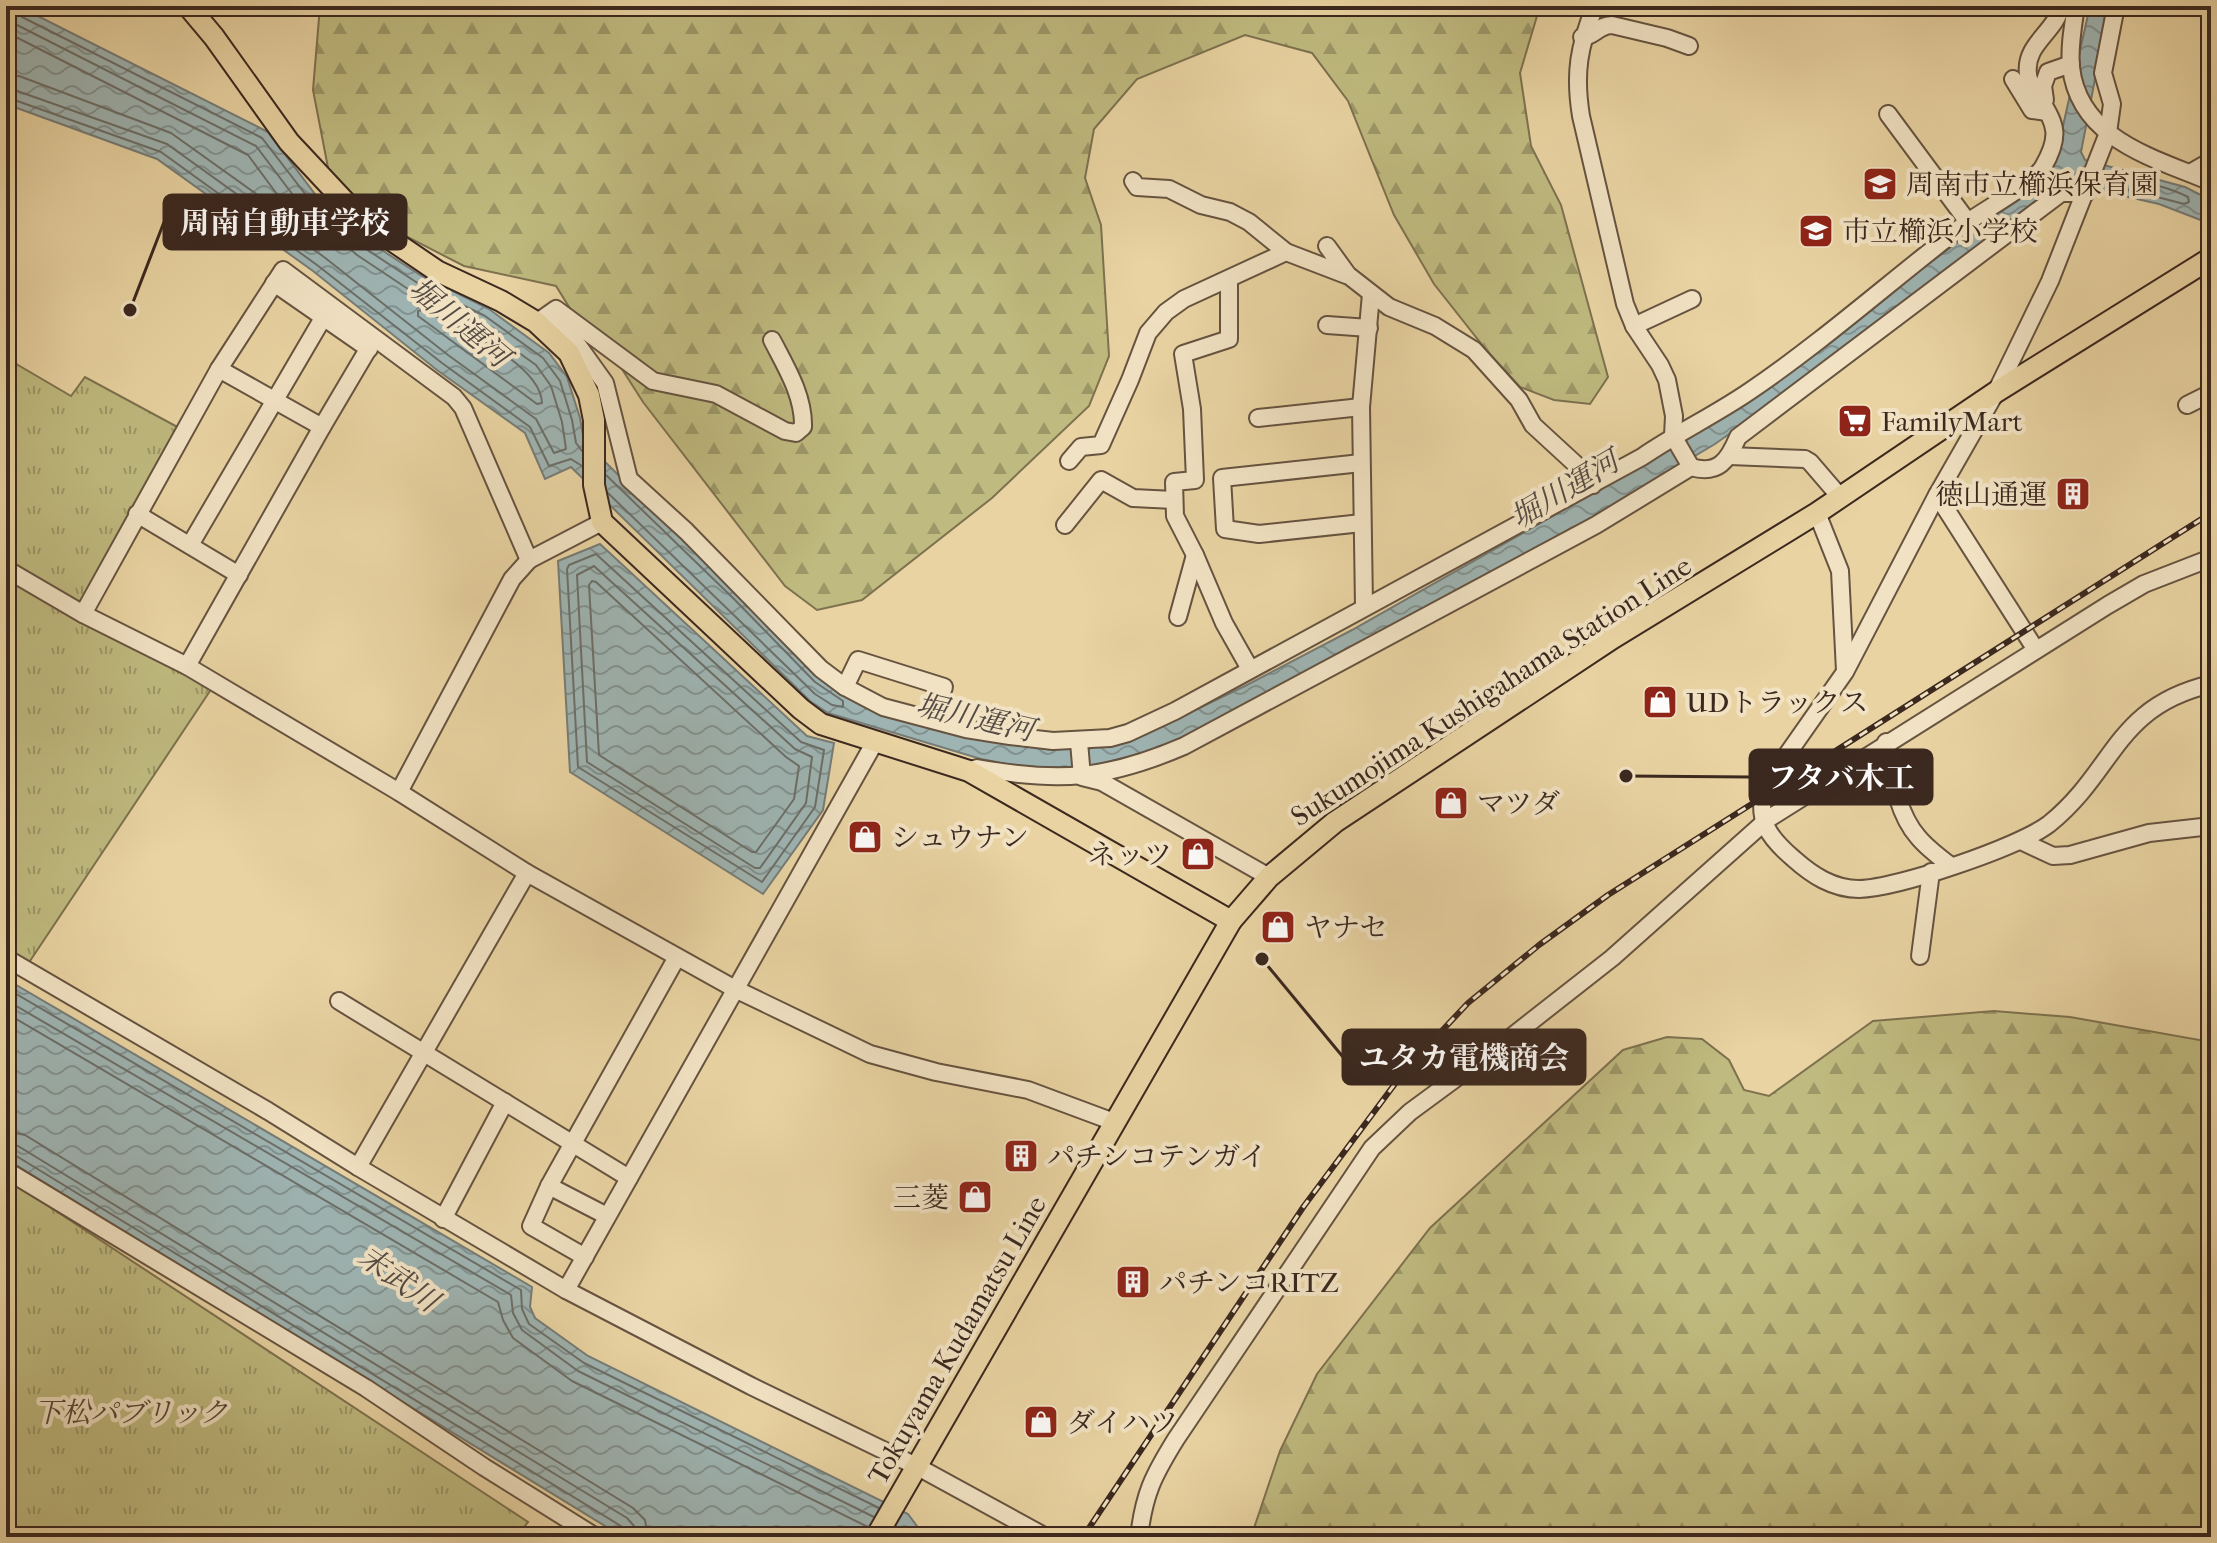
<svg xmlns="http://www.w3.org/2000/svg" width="2217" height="1543" viewBox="0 0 2217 1543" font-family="'IM FELL French Canon','Noto Serif JP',serif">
<defs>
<pattern id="forest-firs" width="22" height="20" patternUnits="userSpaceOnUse" patternTransform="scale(2)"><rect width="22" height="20" fill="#bfba7f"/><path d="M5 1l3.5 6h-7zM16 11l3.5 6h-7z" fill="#9c9767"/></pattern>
<pattern id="park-tufts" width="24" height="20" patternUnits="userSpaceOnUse" patternTransform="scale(2)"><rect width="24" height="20" fill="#bfba7f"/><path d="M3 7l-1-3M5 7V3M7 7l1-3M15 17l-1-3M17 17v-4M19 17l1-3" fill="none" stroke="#9c9767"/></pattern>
<pattern id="water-waves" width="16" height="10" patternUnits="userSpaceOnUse" patternTransform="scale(2)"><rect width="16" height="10" fill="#9eb4b2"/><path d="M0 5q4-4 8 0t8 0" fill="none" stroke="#829290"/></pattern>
</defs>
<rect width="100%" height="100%" fill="#e9d3a2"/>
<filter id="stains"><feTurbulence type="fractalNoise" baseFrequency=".0025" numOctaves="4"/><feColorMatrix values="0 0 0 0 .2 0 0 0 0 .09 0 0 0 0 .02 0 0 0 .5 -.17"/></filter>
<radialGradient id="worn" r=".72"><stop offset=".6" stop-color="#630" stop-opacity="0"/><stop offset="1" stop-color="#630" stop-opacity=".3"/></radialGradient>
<!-- forest -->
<g fill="url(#forest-firs)" stroke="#7d714f" stroke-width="2">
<polygon points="320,6 1540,6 1520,73 1531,146 1561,205 1608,377 1590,404 1554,400 1520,387 1487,351 1434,284 1394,215 1348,101 1312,53 1245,35 1137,79 1094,129 1085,178 1101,225 1109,356 1089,406 992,498 862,600 817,610 785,586 643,402 604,341 579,323 556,286 464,266 392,229 329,173 313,90"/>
<polygon points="1994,1011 2070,1017 2211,1042 2211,1537 1251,1537 1280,1451 1317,1374 1430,1228 1623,1050 1667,1037 1702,1039 1729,1060 1744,1090 1769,1096 1873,1021"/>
</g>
<!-- park -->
<g fill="url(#park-tufts)" stroke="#7d714f" stroke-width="2">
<polygon points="6,358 71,396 85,377 183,430 83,614 216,682 24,970 6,959"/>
<polygon points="6,1178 528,1522 516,1537 6,1537"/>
</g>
<!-- water -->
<g fill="url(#water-waves)" stroke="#767c77" stroke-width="2">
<polygon points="6,6 18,6 268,132 315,194 368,241 420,275 489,309 549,353 567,377 580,418 584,441 693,549 849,695 1052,748 1088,748 1151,731 1245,686 1352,630 1685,441 1734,407 2041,181 2056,157 2090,6 2109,6 2081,152 2085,160 2185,187 2211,200 2211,224 2159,204 2080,186 1715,444 1525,557 1172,746 1087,767 1022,767 981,759 828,713 810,701 571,467 545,479 525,433 437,370 313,271 157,159 6,104"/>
<polygon points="600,544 807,736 834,743 823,810 763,894 570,772 558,561"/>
<polygon points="6,979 532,1287 530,1307 535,1318 588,1356 908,1514 925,1537 623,1537 6,1159"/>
</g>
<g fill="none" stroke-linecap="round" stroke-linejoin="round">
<!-- shore -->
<g stroke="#6c6e68" stroke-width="2">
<polyline points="17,6 22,17 262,138 309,199 363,247 416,282 485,316 543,358 560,381 572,420 576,443 582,451"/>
<polyline points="6,32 248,155 285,205 286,209 280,211 171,133 19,76 6,75"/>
<polyline points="6,87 167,144 324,257 448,355 536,419 554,453 566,449 562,422 551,386 536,365 480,325 411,291 357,255 302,207 256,146 17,25 9,17 7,6"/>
<polyline points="6,97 161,152 317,265 442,363 530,427 549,466 571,459 582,466"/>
<path d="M2100,182l84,22 5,-2 -1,-5c-26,-13 -57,-17 -85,-23"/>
<path d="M423,310c32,16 118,53 119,93l-5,1 -119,-88v-5z"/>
<polyline points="606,475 734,599 815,682 843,701 843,707 832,705 815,694 608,493"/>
<polygon points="596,554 801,742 824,750 815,807 762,882 578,767 567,569 569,565"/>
<polygon points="594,566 795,749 812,757 806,803 760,868 755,868 587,762 577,575"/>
<polygon points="592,581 596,582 786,757 799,766 794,799 756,852 752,852 599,755 589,585"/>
<polyline points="6,988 521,1290 522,1309 529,1324 584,1363 879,1508"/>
<polyline points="6,1000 511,1295 513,1313 522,1330 578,1371 874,1517"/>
<polyline points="6,1013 498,1302 503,1320 513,1338 572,1381 868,1527"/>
<polyline points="6,1131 25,1135 633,1508 645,1520 648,1537"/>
<polyline points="6,1143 18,1146 627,1518 634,1526 636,1537"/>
<polyline points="6,1153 13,1154 621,1526 626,1537"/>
</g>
<!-- minor casing -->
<g stroke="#665340" stroke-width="20">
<g id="minor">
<path d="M1595,6c-16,40 -21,67 -14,110l44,188 9,22 26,39 7,15 7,36 -1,20 18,31c27,8 37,-6 47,-30l323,-244h25"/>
<path d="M2076,6c-3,20 -7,41 -5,61 8,73 84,91 140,115"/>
<path d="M2116,6l-13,67 9,31 -4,29 -58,148 -54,111 -59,103 -92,177 -80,114c-9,34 3,51 29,73 18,16 39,30 65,30 39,-1 160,-42 190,-65 67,-54 65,-117 162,-140"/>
<path d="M1582,37c12,0 16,-12 30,-12l55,13 22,8"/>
<polyline points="2013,79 2032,110 2047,112"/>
<polyline points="2045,100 2043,86 2048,72 2071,64"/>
<polyline points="1888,114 1968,222"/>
<polyline points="2190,173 2211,161"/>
<polyline points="1133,181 1137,187 1169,189 1201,205 1230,212 1249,222 1286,252 1346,275"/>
<polyline points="1327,246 1348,275 1389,307 1435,326 1474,350 1519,400 1533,425 1583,471 1593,485"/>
<polyline points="1229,279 1229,339 1183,354 1192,409 1195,480 1174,482 1175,516 1195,555 1224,623 1250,669"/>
<polyline points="274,283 369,349"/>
<path d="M546,318l21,12 38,53 24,96 57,52 135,138 24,18 38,20 83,22 44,7 43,5 57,-3 18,-5 47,-22 467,-254c35,-24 73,-42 108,-66 75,-51 143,-112 215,-167 19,-14 68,-40 78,-57 21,-36 10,-45 -8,-77 -3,-5 -7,-10 -7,-16 -4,-30 28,-42 33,-68"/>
<path d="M539,321l17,-12 97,72 63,13 69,37 11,2 7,-6c1,-31 -17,-60 -31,-87"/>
<polyline points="1327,325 1369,328"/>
<polyline points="1634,326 1692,299"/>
<polyline points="219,369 322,427"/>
<polyline points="2187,405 2211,393"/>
<polyline points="1258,418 1361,407"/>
<polyline points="1730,456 1805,459 1810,462 1841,498"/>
<polyline points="1069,461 1081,447 1101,445 1130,380 1148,333 1166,312 1184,299 1286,252"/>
<polyline points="1361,463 1222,478 1225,529 1259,534 1362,523"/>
<polyline points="1937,495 2036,650"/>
<polyline points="1817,513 1840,571 1845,671"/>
<polyline points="137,514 239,575"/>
<polyline points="1065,525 1101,480 1133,498 1174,500"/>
<polyline points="190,545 330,306"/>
<polyline points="6,569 83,614 187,666 399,792 527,873 735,989 870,1054 936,1072 1028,1090 1114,1122"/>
<polyline points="1364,606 1361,407 1371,294"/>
<polyline points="83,614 219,369 283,270 454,397 463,408 529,560"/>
<polyline points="1178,617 1195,555"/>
<polyline points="187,666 322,427 374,339"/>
<polyline points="845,687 858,660 944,687 933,719"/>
<polyline points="1079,742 1082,777 1102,782 1269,877"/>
<path d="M1886,742c6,31 10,70 32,95 9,11 21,20 33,29"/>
<path d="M969,771l8,-3c83,15 130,11 207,-22l412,-221 95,-58"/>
<polyline points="399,792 512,579 529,560 602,522"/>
<polyline points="2021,841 2053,856 2070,855 2149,833 2211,826"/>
<polyline points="1920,956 1931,872"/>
<polyline points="6,958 268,1111 358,1167 566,1290 751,1386 918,1467 1046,1537"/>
<polyline points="339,1001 629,1178"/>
<polyline points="358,1167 527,873"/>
<polyline points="6,1170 366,1388 484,1467 596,1537"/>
<polyline points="549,1186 607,1216"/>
<polyline points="443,1219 505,1102"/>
<polyline points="585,1257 531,1226 549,1186 677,957"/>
<polyline points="566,1290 876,740"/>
<path d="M1139,1537c5,-43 14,-61 37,-98l196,-291 38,-36 91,-67 111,-87 156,-139 340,-214 36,-21 67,-26"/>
</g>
</g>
<!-- major casing -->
<g stroke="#3b281f" stroke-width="24">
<g id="major">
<polyline points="188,6 214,37 289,142 362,220 437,271 501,301 536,322 569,353 589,395 594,420 594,485 602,522 801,709 821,724 969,771 1231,921"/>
<polyline points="876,1537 1231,921 1269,877 1335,822 1613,638 1817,513 1996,392 2211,258"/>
</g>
</g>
<!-- minor -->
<use href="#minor" stroke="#f1e2c3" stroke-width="16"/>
<!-- major -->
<use href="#major" stroke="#e9d3a2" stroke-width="20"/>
<!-- rail casing -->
<g stroke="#3b281f" stroke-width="6">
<polyline id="rail" points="1083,1537 1304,1206 1406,1069 1468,1003 1539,945 1608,895 2211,513"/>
</g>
<!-- rail -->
<use href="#rail" stroke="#f1e2c3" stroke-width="3" stroke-dasharray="9" stroke-linecap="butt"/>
</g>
<!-- icons -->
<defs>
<g id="school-square" transform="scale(1.8)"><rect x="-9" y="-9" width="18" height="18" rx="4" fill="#8f2418" stroke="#f1e2c3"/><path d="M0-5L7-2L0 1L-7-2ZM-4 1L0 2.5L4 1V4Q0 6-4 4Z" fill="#fff"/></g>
<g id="supermarket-square" transform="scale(1.8)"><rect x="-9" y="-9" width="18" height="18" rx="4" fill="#8f2418" stroke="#f1e2c3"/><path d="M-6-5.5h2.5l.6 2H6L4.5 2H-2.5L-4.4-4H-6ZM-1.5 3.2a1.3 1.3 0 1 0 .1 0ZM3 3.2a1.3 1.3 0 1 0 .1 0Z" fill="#fff"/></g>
<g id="building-square" transform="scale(1.8)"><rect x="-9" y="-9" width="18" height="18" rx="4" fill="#8f2418" stroke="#f1e2c3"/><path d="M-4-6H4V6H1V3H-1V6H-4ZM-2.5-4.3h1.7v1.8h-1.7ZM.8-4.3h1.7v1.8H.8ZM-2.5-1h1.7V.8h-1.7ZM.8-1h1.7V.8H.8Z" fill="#fff"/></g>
<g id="shop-square" transform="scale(1.8)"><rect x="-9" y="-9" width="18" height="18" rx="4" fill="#8f2418" stroke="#f1e2c3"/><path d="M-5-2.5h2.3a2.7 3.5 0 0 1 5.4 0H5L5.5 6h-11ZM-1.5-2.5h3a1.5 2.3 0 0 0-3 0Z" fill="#fff"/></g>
</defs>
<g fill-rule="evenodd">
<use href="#school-square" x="1880" y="184"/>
<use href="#school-square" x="1816" y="231"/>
<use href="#supermarket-square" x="1855" y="421"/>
<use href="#building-square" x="2073" y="494"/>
<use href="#shop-square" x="1660" y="702"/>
<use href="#shop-square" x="1451" y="803"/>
<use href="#shop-square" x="865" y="837"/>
<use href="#shop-square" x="1198" y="854"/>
<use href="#shop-square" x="1278" y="927"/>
<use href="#building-square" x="1021" y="1156"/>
<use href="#shop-square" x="975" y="1197"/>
<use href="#building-square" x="1133" y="1282"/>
<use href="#shop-square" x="1041" y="1422"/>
</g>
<g text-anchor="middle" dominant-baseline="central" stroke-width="8" stroke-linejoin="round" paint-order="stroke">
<!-- poi labels -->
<g font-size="28" fill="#3b281f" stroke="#f1e2c3" text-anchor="start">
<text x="1906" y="184">周南市立櫛浜保育園</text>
<text x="1842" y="231">市立櫛浜小学校</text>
<text x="1881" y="421">FamilyMart</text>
<text x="2047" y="494" text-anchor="end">徳山通運</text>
<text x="1686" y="702">UDトラックス</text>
<text x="1477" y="803">マツダ</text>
<text x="891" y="837">シュウナン</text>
<text x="1172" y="854" text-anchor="end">ネッツ</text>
<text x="1304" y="927">ヤナセ</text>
<text x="1047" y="1156">パチンコテンガイ</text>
<text x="949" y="1197" text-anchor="end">三菱</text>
<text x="1159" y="1282">パチンコRITZ</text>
<text x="1067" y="1422">ダイハツ</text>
</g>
<!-- street labels -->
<g font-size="28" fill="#3b281f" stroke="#f1e2c3">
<text transform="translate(1491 691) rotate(-33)">Sukumojima Kushigahama Station Line</text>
<text transform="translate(957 1340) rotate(-60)">Tokuyama Kudamatsu Line</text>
</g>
<!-- park labels -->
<g font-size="28" font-style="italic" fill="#554532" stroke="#f1e2c3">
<text x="131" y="1412">下松パブリック</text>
</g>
<!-- water labels -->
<g font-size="30" font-style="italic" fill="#544b44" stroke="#f1e2c3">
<text transform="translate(459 323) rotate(40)">堀川運河</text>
<text transform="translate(1565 490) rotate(-31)">堀川運河</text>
<text transform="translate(975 718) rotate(13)">堀川運河</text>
<text transform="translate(398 1279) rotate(35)">末武川</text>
</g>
</g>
<!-- callouts -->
<path fill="none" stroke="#3b281f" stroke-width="3" d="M130 310L164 222M1626 776L1750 777M1262 959L1343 1057"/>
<g fill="#3b281f" stroke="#f1e2c3" stroke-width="3">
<circle cx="130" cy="310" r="8"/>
<circle cx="1626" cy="776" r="8"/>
<circle cx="1262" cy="959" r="8"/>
</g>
<g fill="#3b281f" stroke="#3b281f" stroke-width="3">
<rect x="164" y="195" width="242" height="54" rx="8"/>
<rect x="1750" y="750" width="182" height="54" rx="8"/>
<rect x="1343" y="1030" width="242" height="54" rx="8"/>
</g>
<g font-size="30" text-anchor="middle" font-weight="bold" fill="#fff">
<text x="285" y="233">周南自動車学校</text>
<text x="1841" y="788">フタバ木工</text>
<text x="1464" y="1068">ユタカ電機商会</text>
</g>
<!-- margin -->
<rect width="2217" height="1543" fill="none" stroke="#e9d3a2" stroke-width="32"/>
<rect x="8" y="8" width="2201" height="1527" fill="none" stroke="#3b281f" stroke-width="4"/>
<rect x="16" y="16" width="2185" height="1511" fill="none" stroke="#3b281f" stroke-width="2"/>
<rect width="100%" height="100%" filter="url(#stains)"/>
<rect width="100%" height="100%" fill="url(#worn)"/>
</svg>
